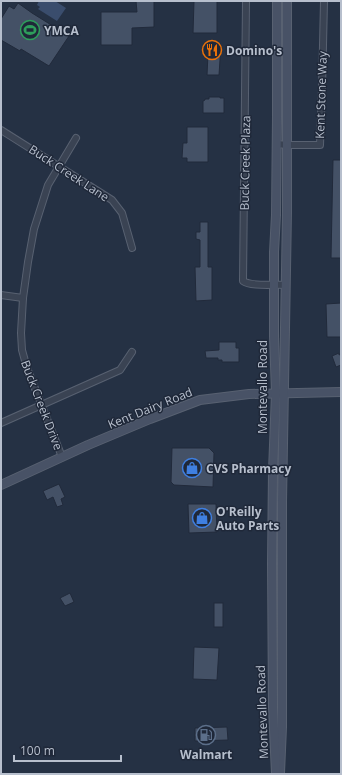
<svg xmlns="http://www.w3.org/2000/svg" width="342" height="775" viewBox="0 0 342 775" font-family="'Open Sans',sans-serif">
<rect width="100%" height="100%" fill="#253144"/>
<!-- water -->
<polygon fill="#3a4d6d" points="39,1 55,1 66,8 57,21 38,9 40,7 37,5"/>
<!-- building -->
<g fill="#445166" stroke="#212a3b">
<polygon points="136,1 154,1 154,27 132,28 132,45 101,45 101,12 137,12"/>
<polygon points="194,1 217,1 217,33 193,33"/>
<polygon points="18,3 32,13 69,36 49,66 21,49 20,51 1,40 1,19 9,6 14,9"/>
<polygon points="204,45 221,45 219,75 207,75 208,54 203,54"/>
<polygon points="209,97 220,97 220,98 224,98 224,113 203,113 203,101 205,100 205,99 209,99"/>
<polygon points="187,127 208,127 208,162 187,162 187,158 182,158 183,143 187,143"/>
<polygon points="333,160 341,160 341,258 331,258"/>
<polygon points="200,222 208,222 208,267 212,267 212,300 196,301 195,267 200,267 200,240 196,239 196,232 200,232"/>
<polygon points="341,303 341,337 327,337 326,304"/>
<polygon points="219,342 236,342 236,348 239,348 239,362 222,362 222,360 218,360 218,358 206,358 205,351 219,350"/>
<polygon points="339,353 339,355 341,354 341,365 336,367 332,356"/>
<polygon points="172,448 209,448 214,453 213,487 174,485 171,482"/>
<polygon points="59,484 65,497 61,499 63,505 57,507 53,497 47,500 43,491"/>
<polygon points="188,504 216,504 217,532 189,533"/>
<polygon points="70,593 74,602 65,606 60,598"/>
<rect x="214" y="603" width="9" height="24"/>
<polygon points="194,647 219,648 217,680 193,679"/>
<polygon points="227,727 228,740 195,741 195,728"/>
</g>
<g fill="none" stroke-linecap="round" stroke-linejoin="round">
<!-- street casing -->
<g stroke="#586171" stroke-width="8">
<g id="street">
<path d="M246,1l-3,280c8,6 32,3 43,4"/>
<polyline points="1,130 112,200 122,213 132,248"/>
<polyline points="277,144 287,145 320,145 322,89 324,1"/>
<polyline points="1,295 23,298"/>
<polyline points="1,423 120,370 132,352"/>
<polyline points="62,457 27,368 22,350 21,333 23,298 28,262 34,229 48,185 76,138"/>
</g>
</g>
<!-- secondary casing -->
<g stroke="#586171" stroke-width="10">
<g id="secondary">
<polyline points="1,485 88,445 150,419 200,400 249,394 341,392"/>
<polyline points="280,773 282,727 282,502 287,212 287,1"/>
<polyline points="276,774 273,707 272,564 273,471 276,393 274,336 274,252 276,215 277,116 277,1"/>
</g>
</g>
<!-- street -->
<use href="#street" stroke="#3a4353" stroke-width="6"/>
<!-- secondary -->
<use href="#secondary" stroke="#485266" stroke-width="8"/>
</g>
<!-- icons -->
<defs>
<g id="stadium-ring" transform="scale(1)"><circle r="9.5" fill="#1f2839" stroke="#2e9e5b" stroke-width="1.5"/><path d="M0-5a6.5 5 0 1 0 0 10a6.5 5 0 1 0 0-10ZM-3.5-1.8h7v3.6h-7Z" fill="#2e9e5b"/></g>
<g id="restaurant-ring" transform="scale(1)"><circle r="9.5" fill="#1f2839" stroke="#e8710a" stroke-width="1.5"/><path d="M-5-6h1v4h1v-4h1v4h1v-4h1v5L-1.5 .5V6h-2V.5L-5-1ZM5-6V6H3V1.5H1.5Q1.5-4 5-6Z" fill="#e8710a"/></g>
<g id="shop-ring" transform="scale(1)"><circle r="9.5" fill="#1f2839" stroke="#3f7fe0" stroke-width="1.5"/><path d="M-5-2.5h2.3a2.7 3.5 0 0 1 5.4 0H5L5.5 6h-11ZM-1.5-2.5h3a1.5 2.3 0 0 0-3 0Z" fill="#3f7fe0"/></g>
<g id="fuel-ring" transform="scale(1)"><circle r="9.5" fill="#1f2839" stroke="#5c6f8a" stroke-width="1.5"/><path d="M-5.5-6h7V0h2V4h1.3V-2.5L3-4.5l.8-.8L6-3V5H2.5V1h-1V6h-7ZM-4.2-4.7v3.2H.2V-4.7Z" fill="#5c6f8a"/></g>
</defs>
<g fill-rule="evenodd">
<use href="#stadium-ring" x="30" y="30"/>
<use href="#restaurant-ring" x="212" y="50"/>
<use href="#shop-ring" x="192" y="468"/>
<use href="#shop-ring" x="202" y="518"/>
<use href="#fuel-ring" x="206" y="735"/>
</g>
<g text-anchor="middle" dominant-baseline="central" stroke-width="3" stroke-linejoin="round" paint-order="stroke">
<!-- poi labels -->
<g font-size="12" font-weight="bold" fill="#b7bfcd" stroke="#1f2839" text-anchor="start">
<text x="44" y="30">YMCA</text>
<text x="226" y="50">Domino's</text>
<text x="206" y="468">CVS Pharmacy</text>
<text x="216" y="511">O'Reilly<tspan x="216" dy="14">Auto Parts</tspan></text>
<text x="206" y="754" text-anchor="middle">Walmart</text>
</g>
<!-- street labels -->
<g font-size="12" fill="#b7bfcd" stroke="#1f2839">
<text transform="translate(321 95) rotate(-88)">Kent Stone Way</text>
<text transform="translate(245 163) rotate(-89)">Buck Creek Plaza</text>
<text transform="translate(69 173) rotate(33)">Buck Creek Lane</text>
<text transform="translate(262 387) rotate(-90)">Montevallo Road</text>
<text transform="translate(42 405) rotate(69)">Buck Creek Drive</text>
<text transform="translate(150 408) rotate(-22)">Kent Dairy Road</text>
<text transform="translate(262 712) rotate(-92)">Montevallo Road</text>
</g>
</g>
<!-- border -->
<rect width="342" height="775" fill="none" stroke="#b7bfcd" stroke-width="4"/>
<!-- scale -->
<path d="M14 755v6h107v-6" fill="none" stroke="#b7bfcd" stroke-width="2"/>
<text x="20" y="755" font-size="12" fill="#b7bfcd" stroke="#1f2839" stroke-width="3" paint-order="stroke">100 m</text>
</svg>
